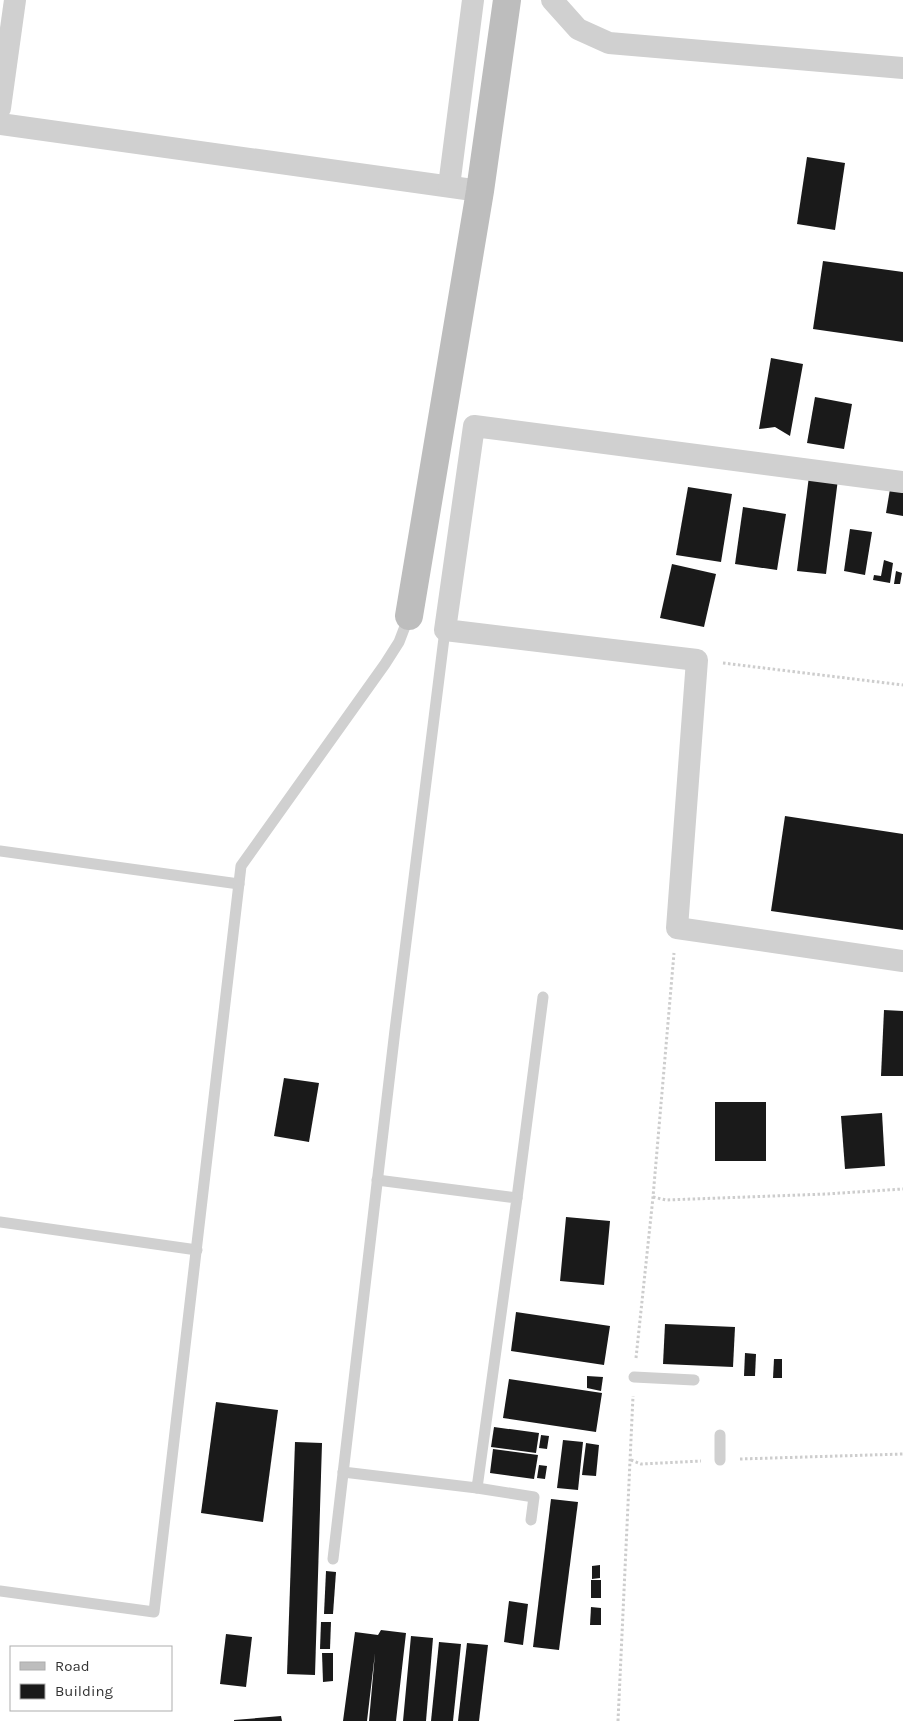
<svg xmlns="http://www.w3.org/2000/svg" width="903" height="1721" viewBox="0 0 903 1721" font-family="Karla,sans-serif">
<rect width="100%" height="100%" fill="#fff"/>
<!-- building -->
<g fill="#1a1a1a">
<polygon points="807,157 845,163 835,230 797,224"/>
<polygon points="823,261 903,272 903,342 813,329"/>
<polygon points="771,358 803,364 790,436 775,427 759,429"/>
<polygon points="815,397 852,404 844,449 807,443"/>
<polygon points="809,476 838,479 826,574 797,571"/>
<polygon points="688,487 732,494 721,562 676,555"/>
<polygon points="890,489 903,491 903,516 886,513"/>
<polygon points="743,507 786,514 777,570 735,564"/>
<polygon points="850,529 872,532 865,575 844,571"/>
<polygon points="884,560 893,563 890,583 873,580 874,575 881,576"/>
<polygon points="672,564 716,574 704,627 660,618"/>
<polygon points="896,571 902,573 900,584 894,584"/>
<polygon points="785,816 903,834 903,930 771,911"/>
<polygon points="884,1010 903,1011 903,1076 881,1076"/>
<polygon points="284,1078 319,1083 309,1142 274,1136"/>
<rect x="715" y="1102" width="51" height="59"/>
<polygon points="882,1113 885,1166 845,1169 841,1116"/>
<polygon points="566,1217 610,1221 604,1285 560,1281"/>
<polygon points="516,1312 610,1326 604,1365 511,1351"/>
<polygon points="665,1324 735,1327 733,1367 663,1364"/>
<polygon points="745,1353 756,1354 755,1376 744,1376"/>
<polygon points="774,1359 782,1359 782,1378 773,1378"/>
<polygon points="587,1376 603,1377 601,1391 587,1388"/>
<polygon points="509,1379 602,1393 596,1432 503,1418"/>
<polygon points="216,1402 278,1410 263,1522 201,1513"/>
<polygon points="494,1427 539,1433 536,1453 491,1447"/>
<polygon points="541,1435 549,1436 547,1449 539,1448"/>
<polygon points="563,1440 583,1442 578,1490 557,1488"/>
<polygon points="295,1442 322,1443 315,1675 287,1674"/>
<polygon points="586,1443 599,1445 596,1476 582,1475"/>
<polygon points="493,1449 538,1455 534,1479 490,1473"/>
<polygon points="539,1465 547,1466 545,1479 537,1478"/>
<polygon points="551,1499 578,1502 559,1650 533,1647"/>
<polygon points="600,1565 600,1578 592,1579 592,1566"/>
<polygon points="326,1571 336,1572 333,1614 324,1614"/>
<rect x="591" y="1580" width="10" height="18"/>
<polygon points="509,1601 528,1604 523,1645 504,1642"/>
<polygon points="591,1607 601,1608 601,1625 590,1625"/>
<polygon points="321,1622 331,1622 330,1649 320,1649"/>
<polygon points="381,1630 406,1633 396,1721 369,1721 375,1653 367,1721 343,1721 355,1632 378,1635"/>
<polygon points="226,1634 252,1637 246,1687 220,1684"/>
<polygon points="411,1636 433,1638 426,1721 403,1721"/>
<polygon points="439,1642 461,1644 453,1721 431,1721"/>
<polygon points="467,1643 488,1645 479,1721 458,1721"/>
<polygon points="322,1653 333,1653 333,1681 323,1682"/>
<polygon points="281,1716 282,1721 234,1721 234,1720"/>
</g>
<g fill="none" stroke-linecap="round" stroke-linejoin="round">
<!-- path -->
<g stroke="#cdcdcd" stroke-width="3" stroke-dasharray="2.5 2.5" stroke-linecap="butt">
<polyline points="723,663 903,685"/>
<polyline points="653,1197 666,1200 826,1194 903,1189"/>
<polyline points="636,1358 653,1197 674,953"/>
<polyline points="740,1459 903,1454"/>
<polyline points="631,1460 641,1464 701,1461"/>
<polyline points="618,1721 633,1396"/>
</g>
<!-- lane -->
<g stroke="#d0d0d0" stroke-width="11">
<polyline points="0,851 239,884"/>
<polyline points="517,1198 543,997"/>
<polyline points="0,1222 197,1250"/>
<polyline points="634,1377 694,1380"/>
<polyline points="720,1460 720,1435"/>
<polyline points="343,1472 477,1488 517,1198 377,1180"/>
<polyline points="477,1488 534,1497 531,1520"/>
<polyline points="333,1559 395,1030 445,630"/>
<polyline points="0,1591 154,1612 241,866 385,664 399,642 409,616"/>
</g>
<!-- street -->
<g stroke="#d0d0d0" stroke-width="22">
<polyline points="552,0 578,29 609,43 903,68"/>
<polyline points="0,108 15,0"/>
<polyline points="0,124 480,191"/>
<polyline points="449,186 473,0"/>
<polyline points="903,482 474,426 445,630 697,660 677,928 903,961"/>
</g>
<!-- secondary -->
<polyline stroke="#bdbdbd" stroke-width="28" points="409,616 480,191 507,0"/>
</g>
<!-- legend -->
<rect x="10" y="1646" width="162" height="65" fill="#ffffff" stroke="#adadad"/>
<rect x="20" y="1662" width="25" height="8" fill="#bdbdbd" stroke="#adadad"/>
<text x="55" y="1671" font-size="15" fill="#333333">Road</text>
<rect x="20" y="1684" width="25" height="15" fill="#1a1a1a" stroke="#adadad"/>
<text x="55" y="1696" font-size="15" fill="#333333">Building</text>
</svg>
